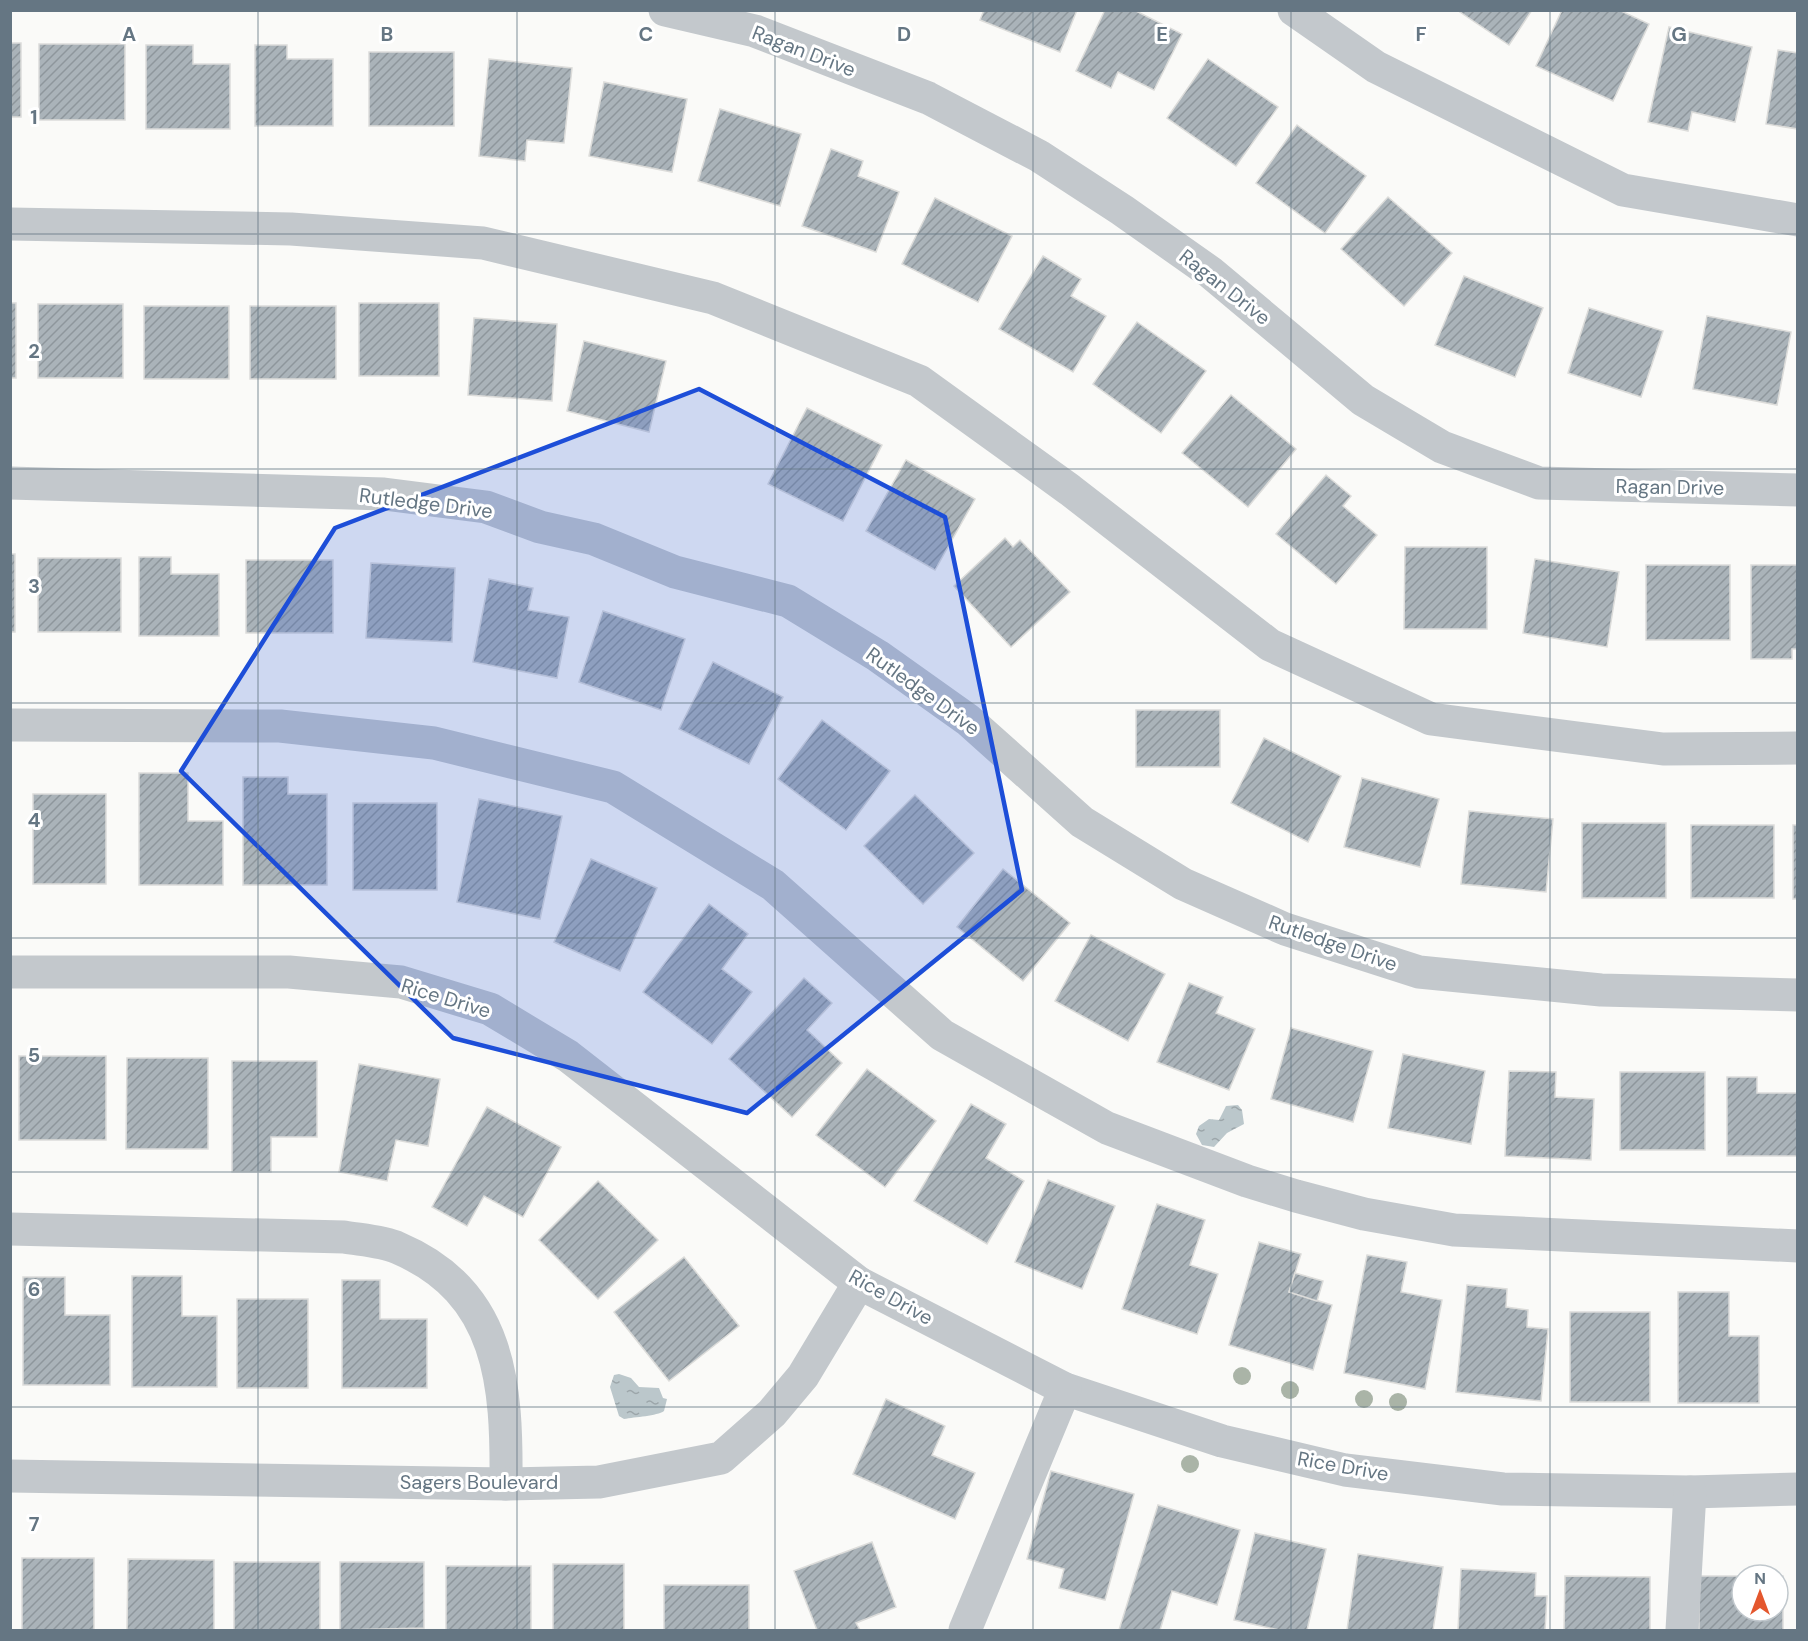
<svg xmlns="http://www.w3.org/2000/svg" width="1808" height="1641" viewBox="0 0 1808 1641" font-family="'DM Sans',sans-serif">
<defs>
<pattern id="water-ripples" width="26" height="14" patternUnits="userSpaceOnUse" patternTransform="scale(1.5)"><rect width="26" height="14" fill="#bbc7cb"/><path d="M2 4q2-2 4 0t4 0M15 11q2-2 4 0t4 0" fill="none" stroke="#9ca6aa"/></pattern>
<pattern id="building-hatch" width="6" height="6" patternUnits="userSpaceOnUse" patternTransform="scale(1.5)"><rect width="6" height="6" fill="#aab3b9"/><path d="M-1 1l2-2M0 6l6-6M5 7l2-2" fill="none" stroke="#8e969c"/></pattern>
</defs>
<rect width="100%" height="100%" fill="#fafaf8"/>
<!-- water -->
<g fill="url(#water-ripples)">
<polygon points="1238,1105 1242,1110 1244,1124 1227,1133 1214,1147 1202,1145 1196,1134 1199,1126 1209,1119 1219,1120 1226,1106"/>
<path d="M619,1374l12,4 8,9 20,1 4,10 4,1 -3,12c-7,5 -29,6 -40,8l-5,-3 -9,-29 4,-12z"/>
</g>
<!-- building -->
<g fill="url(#building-hatch)" stroke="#dcdcda" stroke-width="1.5">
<polygon points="984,10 1077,10 1060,52 980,20"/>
<polygon points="1105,10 1134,10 1182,34 1154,90 1118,72 1111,88 1076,71"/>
<polygon points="1457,10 1532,10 1509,45"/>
<polygon points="1562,10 1619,10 1649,24 1613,101 1536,66"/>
<polygon points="1669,27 1752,47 1735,122 1692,112 1688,131 1648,122"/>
<rect x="10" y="43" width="11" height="74"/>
<rect x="39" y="44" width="86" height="76"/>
<polygon points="146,45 193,45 193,64 230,64 230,129 146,129"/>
<polygon points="255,45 287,45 287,59 333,59 333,126 255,126"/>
<polygon points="1778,50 1798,53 1798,129 1766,124"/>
<rect x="369" y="52" width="85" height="74"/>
<polygon points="489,59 572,68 564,143 527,140 525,161 479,156"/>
<polygon points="1208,59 1278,107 1236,166 1167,118"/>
<polygon points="604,82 687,99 672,172 589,156"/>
<polygon points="720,109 801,134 780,206 698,181"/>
<polygon points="1297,125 1366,176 1325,233 1256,183"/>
<polygon points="831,149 863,161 858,176 899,192 876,252 802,226"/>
<polygon points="1388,197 1452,253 1404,306 1341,249"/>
<polygon points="935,198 1012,236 978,302 902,264"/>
<polygon points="1043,256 1081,279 1071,296 1106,316 1073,372 999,329"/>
<polygon points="1464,276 1543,308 1515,377 1435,345"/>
<rect x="10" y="303" width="6" height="75"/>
<rect x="359" y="303" width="80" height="73"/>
<rect x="38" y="304" width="85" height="74"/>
<rect x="144" y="306" width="85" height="73"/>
<rect x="250" y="306" width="86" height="73"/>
<polygon points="1589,308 1663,331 1641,397 1568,373"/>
<polygon points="1707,316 1791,332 1777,405 1693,389"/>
<polygon points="474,318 557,324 552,401 468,395"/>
<polygon points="1137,322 1206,371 1161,433 1093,384"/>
<polygon points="584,341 666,361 649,432 567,411"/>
<polygon points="1231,395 1296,449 1248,507 1182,453"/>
<polygon points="807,408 882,445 843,521 768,484"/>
<polygon points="906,460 975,499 935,570 866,531"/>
<polygon points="1326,475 1351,496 1343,506 1377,535 1336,584 1276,534"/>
<polygon points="1005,538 1013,547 1020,540 1070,592 1011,647 954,586"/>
<polygon points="1405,547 1487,547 1487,629 1404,629"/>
<rect x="10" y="554" width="5" height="78"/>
<polygon points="139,557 171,557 171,574 219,574 219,636 139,636"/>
<rect x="38" y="558" width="83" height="74"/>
<polygon points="1535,559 1619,572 1607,647 1523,633"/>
<rect x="246" y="560" width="87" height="73"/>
<polygon points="371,563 455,568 452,642 366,638"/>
<rect x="1646" y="565" width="84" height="75"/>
<polygon points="1751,565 1797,565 1798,649 1792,649 1792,659 1751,659"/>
<polygon points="489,579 533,588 528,610 569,617 557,678 473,662"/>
<polygon points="603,611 685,639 661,710 579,682"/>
<polygon points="713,662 783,697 749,764 679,729"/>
<rect x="1136" y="710" width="84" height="57"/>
<polygon points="822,720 890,771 846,830 778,779"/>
<polygon points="1264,738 1341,776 1308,842 1231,803"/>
<polygon points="139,773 188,773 188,821 223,821 223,885 139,885"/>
<polygon points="243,777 288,777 288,794 327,794 327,885 243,885"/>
<polygon points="1362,778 1439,799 1420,867 1344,847"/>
<rect x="33" y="794" width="73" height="90"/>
<polygon points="915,795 974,853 923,904 864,846"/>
<polygon points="479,799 562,816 540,919 457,902"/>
<rect x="353" y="803" width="84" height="87"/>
<polygon points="1469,811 1553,819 1546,892 1461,884"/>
<rect x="1582" y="823" width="84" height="75"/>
<rect x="1691" y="825" width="83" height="73"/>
<rect x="1793" y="825" width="5" height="74"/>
<polygon points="591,859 657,888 620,971 554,942"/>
<polygon points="1003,869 1070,923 1023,981 957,927"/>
<polygon points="709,904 748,934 722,969 752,992 712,1044 643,992"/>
<polygon points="1091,935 1165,974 1128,1041 1055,1001"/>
<polygon points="804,978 832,1003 807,1030 842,1063 792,1117 729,1059"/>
<polygon points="1189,983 1223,997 1216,1013 1255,1029 1229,1090 1157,1062"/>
<polygon points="1291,1028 1373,1051 1353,1122 1271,1099"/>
<polygon points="1403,1054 1485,1071 1471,1144 1388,1128"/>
<rect x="19" y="1056" width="87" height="84"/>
<polygon points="127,1058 208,1058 208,1149 126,1149"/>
<polygon points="232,1061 317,1061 317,1137 271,1137 271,1172 232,1172"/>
<polygon points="359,1064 440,1079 428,1146 396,1140 387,1181 339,1172"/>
<polygon points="867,1069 936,1121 885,1187 816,1135"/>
<polygon points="1509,1071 1556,1072 1555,1097 1594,1099 1591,1160 1505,1156"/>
<rect x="1620" y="1072" width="85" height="78"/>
<polygon points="1727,1077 1757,1077 1757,1093 1798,1093 1798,1156 1727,1156"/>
<polygon points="971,1104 1006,1124 986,1158 1024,1181 987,1244 914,1201"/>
<polygon points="487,1107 561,1147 523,1217 484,1196 467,1226 432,1207"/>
<polygon points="1048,1180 1115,1206 1082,1289 1015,1262"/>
<polygon points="598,1181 658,1240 598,1299 539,1240"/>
<polygon points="1157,1204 1205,1220 1190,1265 1218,1274 1197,1334 1122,1309"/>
<polygon points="1259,1242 1301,1254 1289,1292 1332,1305 1313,1370 1229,1345"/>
<polygon points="1367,1255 1407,1262 1401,1292 1442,1300 1425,1389 1344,1373"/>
<polygon points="684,1257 739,1326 669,1381 614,1312"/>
<polygon points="1295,1273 1323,1281 1317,1301 1289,1292"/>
<polygon points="132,1276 182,1276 182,1316 217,1316 217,1387 132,1387"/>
<polygon points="23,1277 65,1277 65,1315 110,1315 110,1385 23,1385"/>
<polygon points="342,1280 380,1280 380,1319 427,1319 427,1388 342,1388"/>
<polygon points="1467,1285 1507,1289 1506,1307 1528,1310 1527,1327 1548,1329 1541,1401 1456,1392"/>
<polygon points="1678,1292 1729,1292 1729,1336 1759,1336 1759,1403 1678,1403"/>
<rect x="237" y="1299" width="71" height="89"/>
<rect x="1570" y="1312" width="80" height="90"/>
<polygon points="886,1399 945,1426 932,1455 975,1473 955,1519 853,1474"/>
<polygon points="1051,1471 1134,1494 1105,1600 1059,1588 1064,1569 1027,1559"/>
<polygon points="1158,1505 1240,1530 1217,1605 1172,1591 1160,1630 1119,1630"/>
<polygon points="1255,1533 1326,1549 1307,1630 1279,1630 1234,1620"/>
<polygon points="872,1542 896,1607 856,1623 860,1630 817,1630 794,1571"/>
<polygon points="1358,1554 1443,1567 1433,1630 1347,1630"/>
<rect x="22" y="1558" width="72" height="72"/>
<polygon points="128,1559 214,1560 214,1630 127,1630"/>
<rect x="234" y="1562" width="86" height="68"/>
<polygon points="340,1562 424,1562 424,1628 340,1630"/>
<rect x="553" y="1564" width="71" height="66"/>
<rect x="446" y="1566" width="85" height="64"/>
<polygon points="1461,1569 1536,1573 1535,1596 1547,1596 1545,1630 1458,1630"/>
<polygon points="1565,1576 1650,1577 1650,1630 1564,1630"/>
<polygon points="1699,1576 1742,1576 1742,1611 1778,1611 1778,1576 1783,1576 1783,1630 1699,1630"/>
<rect x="664" y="1585" width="85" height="45"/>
</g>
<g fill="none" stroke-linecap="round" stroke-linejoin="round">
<!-- minor -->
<g stroke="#c3c8cc" stroke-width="33">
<polyline points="665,10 755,31 928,98 1039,156 1122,210 1210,272 1363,400 1442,447 1539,483 1798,490"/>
<polyline points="1294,10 1376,67 1623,190 1798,220"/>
<polyline points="10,224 291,229 483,243 713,298 919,381 1070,490 1270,645 1431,719 1663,749 1798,748"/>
<polyline points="10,483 384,494 486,507 540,527 594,539 675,572 788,601 878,656 968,720 1082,822 1183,884 1285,929 1419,972 1601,990 1798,995"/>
<polyline points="10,725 280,726 434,743 613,787 773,885 942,1035 1107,1128 1247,1181 1296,1196 1364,1214 1454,1230 1798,1246"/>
<polyline points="10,972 289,972 401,982 490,1009 568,1056 859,1283 1065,1389 1222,1441 1345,1470 1503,1489 1690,1492 1798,1489"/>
<path d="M10,1229l334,8c17,3 38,4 54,11 104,44 109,138 108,236"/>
<polyline points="10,1476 506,1484 599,1482 721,1458 772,1413 803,1376 859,1283"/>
<polyline points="965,1630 1065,1389"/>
<polyline points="1682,1630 1690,1492"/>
</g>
</g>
<!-- trees -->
<g fill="#aab4a7">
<circle cx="1242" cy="1376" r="9"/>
<circle cx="1290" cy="1390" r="9"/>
<circle cx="1364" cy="1399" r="9"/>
<circle cx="1398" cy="1402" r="9"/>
<circle cx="1190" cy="1464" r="9"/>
</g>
<!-- marked area -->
<path fill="#1d4ed8" fill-opacity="0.2" stroke="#1d4ed8" stroke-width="4.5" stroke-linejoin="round" d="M699,389l246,128 77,373 -275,223 -294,-75 -272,-267 154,-243z"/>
<!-- grid -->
<path fill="none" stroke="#657683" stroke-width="1.5" stroke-opacity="0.55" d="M258,10v1620M517,10v1620M775,10v1620M1033,10v1620M1291,10v1620M1550,10v1620M10,234h1788M10,469h1788M10,703h1788M10,938h1788M10,1172h1788M10,1407h1788"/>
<g text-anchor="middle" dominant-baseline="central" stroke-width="6" stroke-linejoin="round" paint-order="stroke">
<!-- street labels -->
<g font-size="20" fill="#657683" stroke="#fff">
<text transform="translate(804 51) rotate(21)">Ragan Drive</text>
<text transform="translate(1225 287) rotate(38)">Ragan Drive</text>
<text transform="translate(1670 487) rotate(1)">Ragan Drive</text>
<text transform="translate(426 503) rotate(7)">Rutledge Drive</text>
<text transform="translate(923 691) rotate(36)">Rutledge Drive</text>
<text transform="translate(1333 943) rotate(19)">Rutledge Drive</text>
<text transform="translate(446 998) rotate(17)">Rice Drive</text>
<text transform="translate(891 1297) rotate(29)">Rice Drive</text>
<text transform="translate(1343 1466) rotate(10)">Rice Drive</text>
<text x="479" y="1482">Sagers Boulevard</text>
</g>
</g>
<g font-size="20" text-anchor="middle" font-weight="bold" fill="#657683" stroke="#fff" stroke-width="6" stroke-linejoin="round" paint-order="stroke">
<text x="129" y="41">A</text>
<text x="387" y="41">B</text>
<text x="646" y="41">C</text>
<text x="904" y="41">D</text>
<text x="1162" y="41">E</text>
<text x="1421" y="41">F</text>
<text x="1679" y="41">G</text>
<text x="34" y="124">1</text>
<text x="34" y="358">2</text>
<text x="34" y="593">3</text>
<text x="34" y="827">4</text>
<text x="34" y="1062">5</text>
<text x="34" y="1296">6</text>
<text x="34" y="1531">7</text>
</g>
<!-- border -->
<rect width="1808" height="1641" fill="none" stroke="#657683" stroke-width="24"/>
<!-- north arrow -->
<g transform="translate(1760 1593)"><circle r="28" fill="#ffffff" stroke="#c1c8cd" stroke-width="1.5"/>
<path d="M0-4.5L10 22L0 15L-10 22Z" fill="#e4572e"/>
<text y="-9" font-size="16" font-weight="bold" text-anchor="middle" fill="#657683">N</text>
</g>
</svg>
